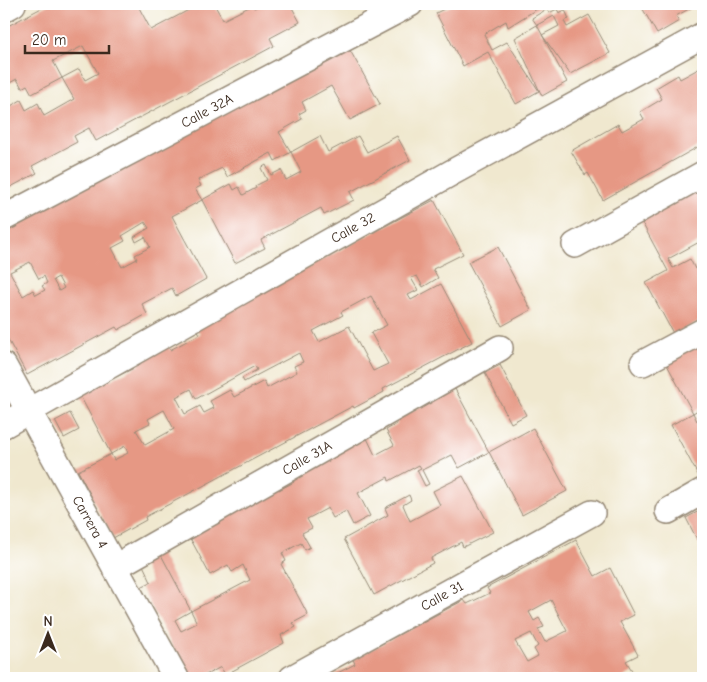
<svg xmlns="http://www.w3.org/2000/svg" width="707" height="682" viewBox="0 0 707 682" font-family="'Comic Neue',sans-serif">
<rect width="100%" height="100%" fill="#fff"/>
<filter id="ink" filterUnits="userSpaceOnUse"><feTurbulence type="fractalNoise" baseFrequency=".02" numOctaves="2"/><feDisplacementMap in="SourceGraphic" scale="10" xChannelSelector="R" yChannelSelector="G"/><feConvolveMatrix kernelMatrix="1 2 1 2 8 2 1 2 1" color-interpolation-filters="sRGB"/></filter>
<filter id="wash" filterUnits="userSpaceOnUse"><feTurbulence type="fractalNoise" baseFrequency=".0096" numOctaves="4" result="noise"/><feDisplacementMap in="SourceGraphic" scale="20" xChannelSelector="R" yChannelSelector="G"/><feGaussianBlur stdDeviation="1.12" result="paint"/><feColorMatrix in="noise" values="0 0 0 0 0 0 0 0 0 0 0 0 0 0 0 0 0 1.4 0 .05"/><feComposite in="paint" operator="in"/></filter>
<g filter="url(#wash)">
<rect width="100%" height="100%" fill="#f0e8cf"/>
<g id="blocks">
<!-- building -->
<g fill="#e69884" fill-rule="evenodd">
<path d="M49,4h88l14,26 49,-26h14l9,16 30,-15 1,3 9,-4h27l10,18 -30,16 4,8 -178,95 -7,-13 -15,8 3,6 -45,24 5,7 -30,16 -3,-5v-74l17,-10 5,10 12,-7 6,13 30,-17 -12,-21 -30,16 -5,-9 -5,3 -5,-9 -13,7v-58zM83,46l15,27 -13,7 -6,-11 -17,9 -9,-17z"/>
<polygon points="454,4 545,4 508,27 506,21 484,34 492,50 507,42 539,91 516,104 488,52 463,66 436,13"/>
<polygon points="640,4 698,4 676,16 679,21 657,34"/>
<polygon points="547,9 549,13 557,9 559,13 565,10 569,19 564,21 567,27 589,15 610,53 570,74 542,35 559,26 554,16 537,25 532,18"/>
<polygon points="537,25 567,82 542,96 515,38"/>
<path d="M347,45l33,59 -30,16 -19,-34 -29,16 4,8 -7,4 3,5 -23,13 12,20 -16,9 -4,-8 -44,24 -5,-9 -24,12 3,6 -6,3 7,11 -30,16 34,63 -30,17 -4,-8 -30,16 5,10 -29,16 -2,-3 -89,48 -23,-43v-107zM145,222l4,6 -15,9 2,5 9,-5 5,10 -15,8 2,4 -15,8 -10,-19 13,-7 -3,-5zM30,262l9,17 5,-3 3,7 -5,3 3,4 -9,5 -3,-5 -10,6 -13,-24zM58,277l6,11 -5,3 -6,-11z"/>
<polygon points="702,67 703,69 703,144 603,200 588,173 585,175 571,151 618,124 622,131 644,119 640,112 662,99 656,88 678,75 680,79"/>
<polygon points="320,136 328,152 358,136 367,152 397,136 410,160 350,192 354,200 324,215 321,208 261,240 265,248 235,263 202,200 231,184 234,190 239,187 243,195 256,188 255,186 267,180 261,168 266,165 271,175 281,170 286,180 301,172 291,152"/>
<polygon points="703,184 703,240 668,259 673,268 690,259 695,269 703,264 703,319 674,335 646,283 668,271 640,219"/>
<path d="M434,200l29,54 -30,15 5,9 -15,9 -6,-11 -6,2 7,12 -10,5 3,5 30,-16 31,58 -89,47 1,3 -30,16 -1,-2 -208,111 1,3 -33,18 -35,-67 33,-17 -34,-64 30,-16 3,6 30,-15 -4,-6 30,-16 4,7 30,-16 -4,-7zM371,296l16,29 -16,8 17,31 -15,7 -24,-45 -30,16 -6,-11 30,-16 -2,-3zM299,353l4,9 -9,4 3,6 -30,16 -3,-7 -30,16 -4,-7 -20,11 4,7 -10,5 -4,-7 -15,8 -9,-17 15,-8 5,10 59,-33 2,4 -15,8 2,4zM164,410l10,19 -29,16 -9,-15 14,-7 -2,-4zM125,446l3,7 -14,7 -3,-6z"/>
<polygon points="498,247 531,310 502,326 468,262"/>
<polygon points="703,340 703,407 693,413 665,361"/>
<polygon points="500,365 526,415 511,423 485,373"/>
<path d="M455,389l34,63 -30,16 -7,-13 -30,15 7,14 -4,2 -8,-16 4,-2 -2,-3 -30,16 -1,-4 -30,16 12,23 -17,9 -7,-14 -13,7 -5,-10 -21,11 5,9 -10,5 8,14 -5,3 -4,-7 -19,10 4,8 -5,3 27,51 -15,8 3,4 -15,8 3,8 -59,32 -4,-8 -21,11h-11l-48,-91 10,-5 -10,-21 18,-10 32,60 59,-31 -7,-15 -11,7 -4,-7 -18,10 -21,-39 89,-48 1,2 15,-8 -1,-2 15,-8 -2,-3 60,-33 9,19 19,-10 -8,-15 11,-6 -2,-5zM191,611l6,12 -16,8 -6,-11z"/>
<polygon points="70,413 79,430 64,438 55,421"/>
<polygon points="693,413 697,421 703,417 703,474 699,477 671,425"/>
<polygon points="533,428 567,491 522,515 489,452"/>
<polygon points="463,476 493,532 463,547 461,542 431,558 433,563 374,595 344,539 388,515 385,508 409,495 411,500 403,505 410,521 440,505 433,491"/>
<polygon points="703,509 703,551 686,518"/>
<path d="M576,540l19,36 15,-8 24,47 -14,7 18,33 -12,6 7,11 -11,6h-14l-1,-1 -3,1h-276l27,-14 -2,-5 111,-59 3,4 23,-11 -3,-5zM551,600l16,31 -22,11 -7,-13 6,-2 -5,-9 -5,3 -5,-9zM531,633l7,13 -4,3 4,7 -11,6 -12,-21z"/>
</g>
</g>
</g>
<g filter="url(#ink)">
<use href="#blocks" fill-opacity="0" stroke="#968976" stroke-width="1"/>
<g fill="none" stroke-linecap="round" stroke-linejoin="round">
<!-- minor casing -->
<g stroke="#968976" stroke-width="28">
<g id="minor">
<polyline points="4,9 13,4"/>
<polyline points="4,218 410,4"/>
<polyline points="575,245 703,174"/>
<polyline points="643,363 703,331"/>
<polyline points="4,366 176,678"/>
<polyline points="4,425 451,173 703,35"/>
<polyline points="668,511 703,491"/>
<polyline points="115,567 500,348"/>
<polyline points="292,678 592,513"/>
</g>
</g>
<!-- minor -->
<use href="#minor" stroke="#fff" stroke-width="25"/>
</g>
</g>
<g text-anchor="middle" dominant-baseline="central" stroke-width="4.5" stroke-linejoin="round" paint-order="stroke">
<!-- street labels -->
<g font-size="14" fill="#3b2a1e" stroke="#fff">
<text transform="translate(207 111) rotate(-28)">Calle 32A</text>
<text transform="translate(353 228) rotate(-29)">Calle 32</text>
<text transform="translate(307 458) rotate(-30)">Calle 31A</text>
<text transform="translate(90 522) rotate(61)">Carrera 4</text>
<text transform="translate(442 596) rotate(-29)">Calle 31</text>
</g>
</g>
<!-- margin -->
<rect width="707" height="682" fill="none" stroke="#fff" stroke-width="20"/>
<!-- north arrow -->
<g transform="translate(48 634)" stroke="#ffffff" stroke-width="4" paint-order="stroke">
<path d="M0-4L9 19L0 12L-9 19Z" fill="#3b2a1e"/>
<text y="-8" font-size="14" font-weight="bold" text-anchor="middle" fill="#3b2a1e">N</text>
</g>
<!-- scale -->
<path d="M25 45v8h84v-8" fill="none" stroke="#3b2a1e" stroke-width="2.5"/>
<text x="32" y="45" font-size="15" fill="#3b2a1e" stroke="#ffffff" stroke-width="4" paint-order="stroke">20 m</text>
</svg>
